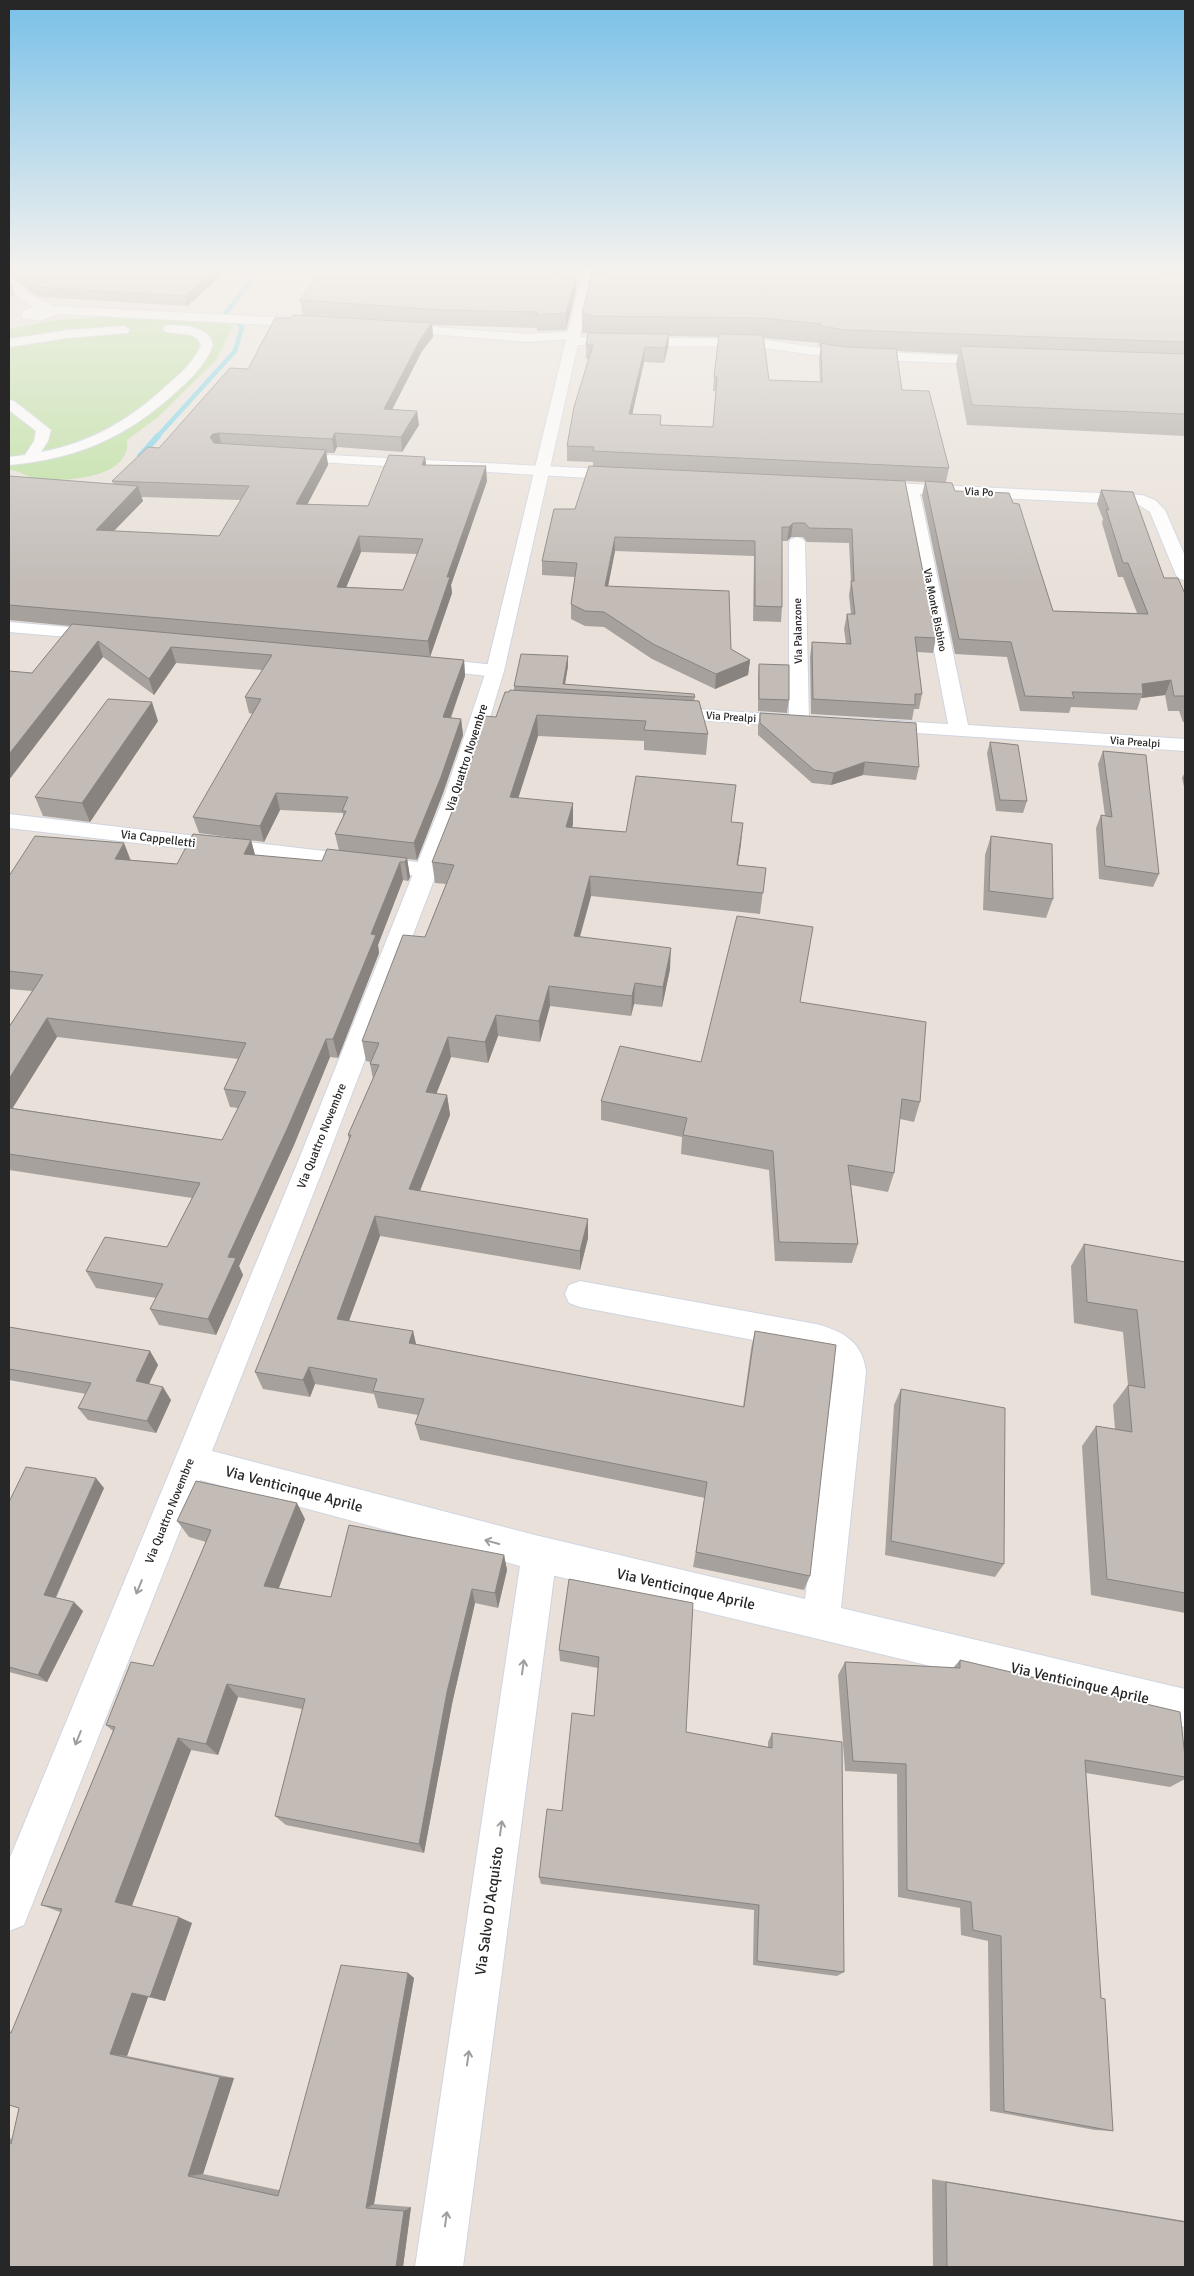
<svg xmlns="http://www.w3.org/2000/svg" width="1194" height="2276" viewBox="0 0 1194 2276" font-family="Signika,sans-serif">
<rect width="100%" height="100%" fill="#e9e1d9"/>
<!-- green -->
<path fill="#b6dd98" d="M103,317l118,4 12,5 -17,34 -58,57 -31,23c5,38 -61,42 -88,39 -11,-1 -20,-9 -30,-9v-141l47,-9z"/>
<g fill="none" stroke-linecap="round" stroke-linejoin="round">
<!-- stream-far1 -->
<g stroke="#71d1e7" stroke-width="4.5">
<polyline points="225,314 261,269"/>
<polyline points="157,437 235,351 242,327 238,324"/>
</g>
<!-- stream -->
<polyline stroke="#71d1e7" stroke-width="6" points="140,456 158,436"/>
<!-- street casing -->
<g stroke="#cfd4e0" stroke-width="2">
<g id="street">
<polygon points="9,277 13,278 31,295 54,306 310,319 316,323 310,327 59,314 40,321 23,318 21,315 27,308 35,307 23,301 9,286"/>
<polygon points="396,324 528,334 575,331 579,332 581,335 580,337 758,339 835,350 994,357 1001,361 994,365 835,358 758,347 573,345 569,344 568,339 528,342 392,331 390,328"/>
<path d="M169,325c16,1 40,0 44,20 -7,19 -22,34 -37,47 -50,46 -100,67 -167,73v-8l16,-2 9,-14 2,-10 -27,-21v-10l5,1 37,29 -3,11 -7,11c49,-9 89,-32 125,-66 14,-12 28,-24 35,-41l-3,-6 -7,-4 -26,-3 -2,-3 2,-3z"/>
<polygon points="124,326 130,330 128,333 68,338 9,347 9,339 68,330"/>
<polygon points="289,453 623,470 628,472 631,475 628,478 623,480 284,460 282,457"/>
<polygon points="870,482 1142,495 1155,500 1165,510 1185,556 1185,580 1179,579 1176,575 1150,512 1139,505 920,494 968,725 1185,739 1185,751 873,730 870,726 873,722 880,720 948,724 904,493 865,490 862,487 865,484"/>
<polygon points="797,537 803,539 805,542 809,721 806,725 797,727 658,717 655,713 658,709 665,707 789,715 789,542 791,539"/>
<polygon points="9,622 103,630 109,631 112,635 109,639 103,640 9,632"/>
<polygon points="427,658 495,665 502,667 504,671 502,675 495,677 420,668 418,664 420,660"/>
<polygon points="9,814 426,863 434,865 437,870 434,875 426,877 9,828"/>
<path d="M580,1281l236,43c27,7 47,18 50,48l-25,236 344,81v38l-646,-155 -12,-6 -6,-12 6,-12 12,-6 266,63 29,-227 -1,-9 -9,-8 -8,-3 -236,-45 -11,-4 -4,-9 4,-9z"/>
</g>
</g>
<!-- secondary casing -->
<g stroke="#cfd4e0" stroke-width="2">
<polygon id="secondary" points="583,269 595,269 504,671 467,794 325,1164 212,1451 539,1536 551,1542 557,1554 463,2267 415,2267 520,1566 200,1480 24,1925 9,1931 9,1860 297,1164 445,794 486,671"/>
</g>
<!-- street -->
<use href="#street" fill="#fff" fill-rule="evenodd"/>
<!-- secondary -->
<use href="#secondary" fill="#fff" fill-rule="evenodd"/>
</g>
<!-- wall -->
<g fill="#a7a19d" fill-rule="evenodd">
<polygon points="9,269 229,269 187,306 40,297 32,293 14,277 9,275 9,276"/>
<path d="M555,269v5l21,1v16l-10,39 -29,1v-3l-105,-3 1,12 -11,14 -30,59 27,15 -17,27 -65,-5 -3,6h-8l2,12 -21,40 61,1 57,-49 1,8 61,16 -36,104 1,8 -22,64 34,3 1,16 -14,42 10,1 2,16 -20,58 -26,67 -10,-1 3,18 -2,4 -5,-1 -25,65 1,8 -41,105 -8,-1 -36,88 -55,121 4,9 -27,60 -57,-10 -9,-16 6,-11 -60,-10 -10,-17 81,-24 25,-49 -183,-28v-143l23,-36 -23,-2v-113l122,-16 46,4 74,-24 4,15 67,6 17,-10 -4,-17 8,-17v-4l-63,-3 -16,32 -65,-9 -6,-16 60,-103 -4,-1 -4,-16 17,-27 -86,-7 -22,32 -51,-38 -71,16 39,-47 -62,-6v-144l104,8 -1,-3 47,-33 89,-79 43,-51 12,-3 -3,-15zM141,497l100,3 -22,36 -105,-5 29,-30zM361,552l56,2 -14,36 -57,-3zM57,1037l181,22 -14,30 6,18 8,1 -16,32 -210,-32z"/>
<path d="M963,269l222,4v163l-218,-11 -11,-60 2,-11 -61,-3 5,39 47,78 -3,14 9,9 98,120 84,2 -14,-36h-5l-16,-54 1,-4 -6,-15 4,-14 63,88 21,16v128h-2l-4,-11h-11l-3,-16 -24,3 -4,12 -66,-3 -2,6 -49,-2 -13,-54 -52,-3 -33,-159 3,-13 -20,-1 31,157 -3,15 -16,-1 5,42 -3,15h-5l-2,11 -101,-6 -1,-57 2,-15 34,2 -2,-15 3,-15h4l-2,-19 2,-13 -2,-39 -42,-1 -4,-5h-12l-4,4h-5v66l-1,15 -28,-1 1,-65 -139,-5 -7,36 123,62 19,11 -2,15 -33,14 -63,-30 -48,-32 -19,-1 -14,-7v-15l4,-27 -33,-2v-14l33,-52 18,-43v-4l-26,-1v-15l22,-87h-3v-14l3,-12h-7v-19l23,-41 358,-2zM669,336l50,1 -5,40 -1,14h3l-3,36 -52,-2v-10l-29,-1 12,-52 20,1 4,-15zM763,338l56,5v3h2l-2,12 1,24 -51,-2z"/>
<polygon points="9,282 12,286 15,296 9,295"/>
<polygon points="568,656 568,666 565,684 695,697 694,701 708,734 706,755 644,750 644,741 538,736 518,798 573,824 572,827 626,832 732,822 741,844 738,865 766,868 760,914 591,896 580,937 670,969 662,1007 634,1004 631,1016 550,1006 540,1042 498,1036 488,1063 451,1057 436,1094 447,1095 450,1115 420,1191 588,1238 580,1270 380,1236 349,1321 413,1331 416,1344 743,1407 751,1349 755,1331 810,1576 804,1590 693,1567 705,1498 420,1440 415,1424 418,1415 378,1408 374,1394 315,1384 310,1397 263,1389 255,1372 349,1140 348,1135 373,1079 370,1064 370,1062 366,1061 362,1041 425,937 446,884 435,883 432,862 496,717 509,692 514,690 514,686"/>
<polygon points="759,664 789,700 787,713 758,711 758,677"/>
<polygon points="760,713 919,767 916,780 863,775 831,785 812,783 758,735 758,726"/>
<polygon points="158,721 90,822 43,816 35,797"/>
<polygon points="990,742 1027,801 1023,813 996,811 987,753"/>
<polygon points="1103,751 1159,874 1153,887 1099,879 1096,828 1101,815 1105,816 1098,764"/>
<polygon points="1185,772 1185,791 1182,778"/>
<polygon points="991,836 1053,899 1046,918 983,910 985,855"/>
<polygon points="800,1002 920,1102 914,1122 900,1119 894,1173 888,1192 851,1185 858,1244 852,1263 775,1261 769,1170 681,1154 682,1137 601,1120 601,1101 701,1062"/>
<polygon points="1084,1244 1185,1262 1185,1613 1091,1595 1082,1446 1096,1426 1115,1429 1113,1405 1128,1385 1123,1332 1074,1323 1071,1266"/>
<polygon points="9,1327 150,1351 158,1365 149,1384 171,1400 156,1433 88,1420 78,1408 86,1394 9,1380"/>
<polygon points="901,1389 1004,1564 995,1577 885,1555 894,1405"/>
<polygon points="104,1488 56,1598 83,1611 47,1682 9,1672 9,1502"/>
<polygon points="305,1519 278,1588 331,1597 504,1555 507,1570 498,1608 475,1603 452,1704 424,1853 286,1825 275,1816 302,1709 238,1697 218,1755 191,1750 132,1906 192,1923 165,2001 148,1997 127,2056 234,2078 203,2174 279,2190 408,1973 414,1978 374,2204 411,2207 403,2267 9,2267 9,2138 12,2139 19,2108 9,2105 9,2031 12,2032 60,1912 41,1905 113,1731 106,1725 153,1666 206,1542 189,1537 177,1521"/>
<polygon points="569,1579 686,1732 768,1747 768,1742 772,1733 844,1972 837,1976 753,1965 754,1910 541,1884 539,1877 594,1716 598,1668 560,1661 559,1650"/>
<polygon points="960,1660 1185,1757 1185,1779 1170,1787 1086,1773 1101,1998 1113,2131 1095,2130 990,2111 988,1941 961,1935 960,1908 898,1897 897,1774 845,1771 838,1675 845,1662 953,1668"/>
<polygon points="932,2179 1185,2221 1185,2267 933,2267"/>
</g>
<!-- shaded-wall -->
<g fill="#88837f">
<polygon points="216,269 229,269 187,306 185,296"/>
<polygon points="576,275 576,291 566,330 566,313"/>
<polygon points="432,323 433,337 422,351 385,423 384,409 421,338"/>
<polygon points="669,334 668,348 664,363 665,348"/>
<polygon points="645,347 644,362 629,429 629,414"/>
<polygon points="417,411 419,425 402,452 401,437"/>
<polygon points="219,433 222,447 213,452 210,437 213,434"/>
<polygon points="335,433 337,447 334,453 332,439"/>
<polygon points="326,450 328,465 299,520 296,504"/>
<polygon points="425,457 427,471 422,465"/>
<polygon points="486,466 487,481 451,585 452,593 430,657 428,641 447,577"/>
<polygon points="138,486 143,501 100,545 96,530"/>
<polygon points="793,523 791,537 787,541 789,527"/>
<polygon points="359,536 361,552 340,602 337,587"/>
<polygon points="615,537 615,551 605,601 605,586"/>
<polygon points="98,641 103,657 9,780 9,754"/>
<polygon points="171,647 176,663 154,695 149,679"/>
<polygon points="568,656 568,666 564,689 563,684"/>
<polygon points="464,660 465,676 445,733 443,717"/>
<polygon points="750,660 748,675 715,689 716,674"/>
<polygon points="1171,680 1165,695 1141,698 1143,694 1142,684"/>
<polygon points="152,702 158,721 90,822 82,803"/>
<polygon points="537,715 538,736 512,818 510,797"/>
<polygon points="461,719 463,735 443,793 417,860 414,843"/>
<polygon points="865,762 863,775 831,785 834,773"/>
<polygon points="276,793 280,810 264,842 260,826"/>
<polygon points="573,803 573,824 567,847 566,827"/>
<polygon points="743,823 741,844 734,886"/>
<polygon points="251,840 256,859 244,854"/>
<polygon points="124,843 131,861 115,859"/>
<polygon points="407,858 410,877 408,881 405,862"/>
<polygon points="400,862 403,880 378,945 379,953 338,1058 333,1039 371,934"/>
<polygon points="590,876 591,896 574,957 574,936"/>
<polygon points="671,948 670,969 662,1007 663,987"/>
<polygon points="635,983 634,1004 631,1016 632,996"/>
<polygon points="549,986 550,1006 540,1042 539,1021"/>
<polygon points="496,1015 498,1036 488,1063 485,1042"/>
<polygon points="47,1018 57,1037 9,1114 9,1079"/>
<polygon points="448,1037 451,1057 429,1112 426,1092"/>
<polygon points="326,1039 330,1057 294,1145 239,1266 243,1275 216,1335 208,1319 228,1257"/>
<polygon points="447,1095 450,1115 413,1208 409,1189"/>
<polygon points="375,1216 380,1236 343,1337 337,1319"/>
<polygon points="588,1219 588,1238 580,1270 580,1251"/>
<polygon points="413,1331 417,1349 409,1343"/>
<polygon points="150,1351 158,1365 144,1394 136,1381"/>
<polygon points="309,1367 315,1384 310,1397 303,1380"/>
<polygon points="163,1387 171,1400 156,1433 147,1421"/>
<polygon points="96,1478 104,1488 53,1603 44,1595"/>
<polygon points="297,1503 305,1519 274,1601 264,1586"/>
<polygon points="504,1555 507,1570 498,1608 495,1593"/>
<polygon points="472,1589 475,1603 452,1704 424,1853 419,1844 447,1692"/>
<polygon points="74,1602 83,1611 47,1682 38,1675"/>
<polygon points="227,1684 238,1697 218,1755 206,1744"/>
<polygon points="178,1738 191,1750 131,1908 115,1902"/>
<polygon points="179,1917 192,1923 165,2001 150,1997"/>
<polygon points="408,1973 414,1978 374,2204 366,2208"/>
<polygon points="132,1993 148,1997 127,2056 110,2054"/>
<polygon points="220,2077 234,2078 203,2174 188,2176"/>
<polygon points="411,2207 403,2267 396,2267 404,2211"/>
</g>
<!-- building -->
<g fill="#c2bbb6" stroke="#88837f" fill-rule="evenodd">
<polygon points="13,269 216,269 185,296 37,287 29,284"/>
<polygon points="321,269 554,269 552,274 576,275 566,313 536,315 537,312 443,310 300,300"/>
<polygon points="607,269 845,269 965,271 964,269 990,269 1185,273 1185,342 846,330 821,326 821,324 760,318 589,316 589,314 582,314 592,273 605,273"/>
<path d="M293,315l139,8 -11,15 -37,71 33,2 -16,26 -66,-4 -3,6 -113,-6 -6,1 -3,3 4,6 112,7 -30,54 72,2 21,-51 36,2 -3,8 64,1 -39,111h3l-22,64 -419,-36v-129l129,10 -42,44 123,6 30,-50 -137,-5 36,-34 11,1 71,-80 18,1 27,-51h16zM359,536l64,3 -20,51 -66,-3z"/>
<polygon points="588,333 669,334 665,348 645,347 629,414 661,415 660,425 713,427 717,377 714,377 719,334 763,335 769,380 822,382 821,343 845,347 896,349 902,390 929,391 949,468 593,451 594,447 567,446 574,407 593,345 586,345"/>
<polygon points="960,346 1185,354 1185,414 972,405"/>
<polygon points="589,466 905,481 936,638 915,637 922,694 915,694 915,705 813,699 812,642 851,644 847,614 855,614 851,581 854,581 852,529 809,528 805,523 793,523 789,527 782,527 782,607 755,606 755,541 615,537 605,586 729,591 731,649 750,660 716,674 653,644 604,612 585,611 571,604 577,563 542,561 554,509 575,509"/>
<polygon points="925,481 952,483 955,491 1009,493 1013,503 1019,504 1053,611 1148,614 1128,563 1123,563 1106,509 1109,510 1101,490 1133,492 1164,578 1178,578 1185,594 1185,696 1174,696 1171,680 1142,684 1143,694 1072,692 1074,698 1025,696 1011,642 959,639"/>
<polygon points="72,624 464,660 443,717 461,719 441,777 414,843 335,834 346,811 342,811 348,797 276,793 260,826 193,817 261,699 245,697 272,655 171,647 149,679 98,641 9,754 9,671 32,673"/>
<polygon points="521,654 568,656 563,684 694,694 695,697 514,686"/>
<polygon points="759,664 789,665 789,700 759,699"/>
<polygon points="510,690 699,701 708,734 644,730 646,721 537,715 510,797 573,803 566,827 626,832 636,776 736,785 731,822 743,823 737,865 766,868 763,893 590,876 574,936 671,948 663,987 635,983 632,996 549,986 539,1021 496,1015 485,1042 448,1037 426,1092 447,1095 409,1189 588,1219 580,1251 375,1216 337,1319 413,1331 409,1343 744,1407 755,1331 836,1345 810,1576 696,1552 707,1482 415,1424 424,1399 373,1391 377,1379 309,1367 303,1380 255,1372 351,1135 348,1135 379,1065 370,1064 379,1043 362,1041 403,935 425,937 454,865 432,862 467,774 485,716 496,717 505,692 509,692"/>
<polygon points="108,699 152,702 82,803 35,797"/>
<polygon points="760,713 916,723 919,767 865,762 834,773 814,770 760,723"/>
<polygon points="990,742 1018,745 1027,801 1000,800"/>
<polygon points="1103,751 1146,755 1159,874 1105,866 1101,815 1112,817"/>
<polygon points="193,834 251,840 244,854 322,861 327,849 407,858 405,862 400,862 371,934 376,935 333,1039 326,1039 288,1127 228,1257 236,1258 208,1319 150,1309 163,1284 86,1271 105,1237 167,1247 200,1183 9,1154 9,1108 222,1140 246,1092 224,1089 246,1043 47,1018 9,1079 9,1027 43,975 9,971 9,876 35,836 124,843 115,859 177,864"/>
<polygon points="991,836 1052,844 1053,899 989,891"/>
<polygon points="737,916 813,927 800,1002 926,1022 920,1102 902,1099 894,1173 848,1165 858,1244 779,1242 773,1151 683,1135 687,1118 601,1101 620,1046 701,1062"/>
<polygon points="1084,1244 1185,1262 1185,1593 1107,1579 1096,1426 1132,1432 1128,1385 1145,1388 1137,1310 1087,1302"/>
<polygon points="9,1327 150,1351 136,1381 163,1387 147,1421 78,1408 91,1383 9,1369"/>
<polygon points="901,1389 1005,1408 1004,1564 891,1541"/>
<polygon points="26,1467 96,1478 44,1595 74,1602 38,1675 9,1667 9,1502"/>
<polygon points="196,1481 297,1503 264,1586 331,1597 349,1525 504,1555 495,1593 472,1589 447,1692 419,1844 275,1816 305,1699 227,1684 206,1744 178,1738 115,1902 179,1917 150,1997 132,1993 110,2054 220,2077 188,2176 278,2196 341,1965 408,1973 366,2208 404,2211 396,2267 9,2267 9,2143 11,2144 19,2108 9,2105 9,2033 11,2033 62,1909 41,1905 115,1727 106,1725 131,1662 153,1666 211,1530 177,1521"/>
<polygon points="569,1579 693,1603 686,1732 772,1748 772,1733 842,1742 844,1972 757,1961 759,1905 539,1877 547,1809 562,1811 572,1713 594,1716 599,1657 559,1650"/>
<polygon points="960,1660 1180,1712 1185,1757 1185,1777 1085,1760 1101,1998 1105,1999 1113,2131 1004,2111 1001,1936 973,1930 971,1902 907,1890 906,1764 853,1761 845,1662 960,1668"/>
<polygon points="946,2182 1185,2222 1185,2267 947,2267"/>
</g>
<!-- one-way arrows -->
<defs><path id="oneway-shaft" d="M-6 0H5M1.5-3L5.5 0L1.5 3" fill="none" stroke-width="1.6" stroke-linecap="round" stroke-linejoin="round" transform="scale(1.25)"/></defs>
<g stroke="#9e9e9e">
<use href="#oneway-shaft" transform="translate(492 1542) rotate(-165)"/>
<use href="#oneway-shaft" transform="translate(139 1587) rotate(112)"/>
<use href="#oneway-shaft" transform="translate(523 1667) rotate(-82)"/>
<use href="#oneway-shaft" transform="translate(78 1738) rotate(112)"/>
<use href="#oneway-shaft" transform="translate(501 1828) rotate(-82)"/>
<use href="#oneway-shaft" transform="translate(468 2058) rotate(-82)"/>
<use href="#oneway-shaft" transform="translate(446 2219) rotate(-82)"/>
</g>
<!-- sky -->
<linearGradient id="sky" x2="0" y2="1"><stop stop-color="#78c0e8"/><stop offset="0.46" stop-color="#f5f2ee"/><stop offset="1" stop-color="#f5f2ee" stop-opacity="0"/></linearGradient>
<rect width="1194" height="587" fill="url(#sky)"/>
<g text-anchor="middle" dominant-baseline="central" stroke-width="4" stroke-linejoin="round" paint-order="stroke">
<!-- far-street labels -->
<g font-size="11" fill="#272727" stroke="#fff">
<text transform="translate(979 492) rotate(3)">Via Po</text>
<text transform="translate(935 610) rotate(79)">Via Monte Bisbino</text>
<text transform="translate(798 631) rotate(-91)">Via Palanzone</text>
<text transform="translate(731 717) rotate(4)">Via Prealpi</text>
<text transform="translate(1135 742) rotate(4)">Via Prealpi</text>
</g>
<!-- street labels -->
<g font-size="12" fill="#272727" stroke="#fff">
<text transform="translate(467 758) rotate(-72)">Via Quattro Novembre</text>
<text transform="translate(158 839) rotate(7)">Via Cappelletti</text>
<text transform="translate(322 1136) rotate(-68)">Via Quattro Novembre</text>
<text transform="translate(170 1511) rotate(-68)">Via Quattro Novembre</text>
</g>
<!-- near-street labels -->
<g font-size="15" fill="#272727" stroke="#fff">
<text transform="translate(294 1489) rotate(15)">Via Venticinque Aprile</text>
<text transform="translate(686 1589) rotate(13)">Via Venticinque Aprile</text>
<text transform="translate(1080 1683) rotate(13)">Via Venticinque Aprile</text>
<text transform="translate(489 1911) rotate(-82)">Via Salvo D'Acquisto</text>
</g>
</g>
<!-- border -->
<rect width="1194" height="2276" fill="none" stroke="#272727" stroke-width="20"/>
</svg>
